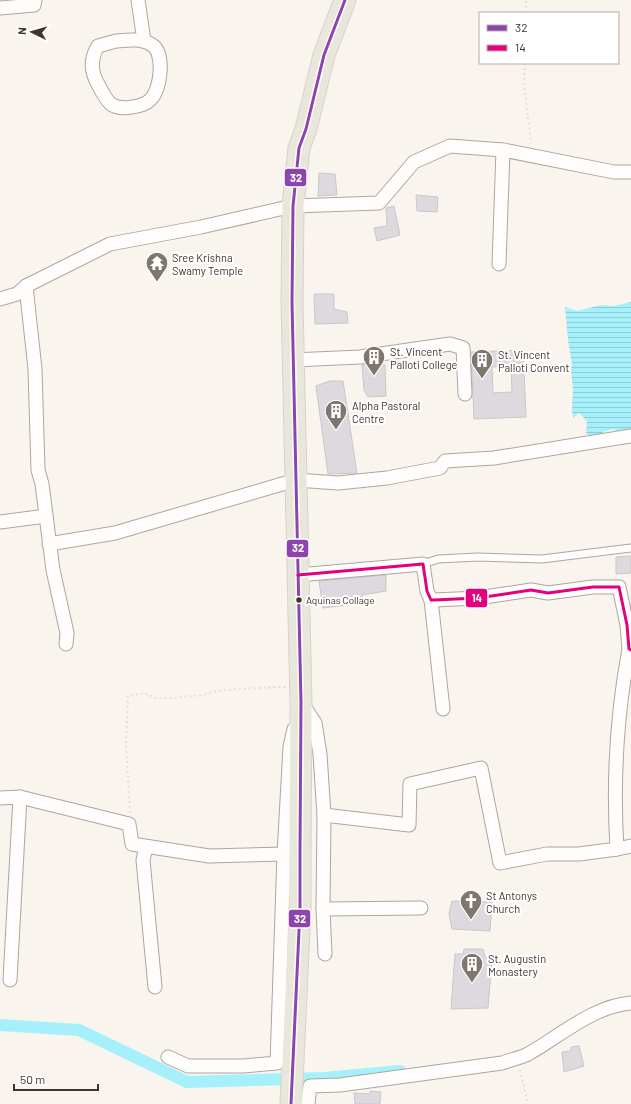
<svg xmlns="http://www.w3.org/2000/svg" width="631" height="1104" viewBox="0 0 631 1104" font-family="Barlow,sans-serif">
<defs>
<pattern id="water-rules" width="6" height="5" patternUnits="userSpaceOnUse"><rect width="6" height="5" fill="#a5f0fa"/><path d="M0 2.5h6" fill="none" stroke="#8fced6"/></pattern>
</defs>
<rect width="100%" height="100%" fill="#f9f4ee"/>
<!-- water -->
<polygon fill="url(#water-rules)" points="631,302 631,434 619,434 614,429 603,432 599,439 592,438 586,433 587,421 579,413 573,418 572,410 573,390 571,370 572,364 568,340 565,307 577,311 601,305 614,306"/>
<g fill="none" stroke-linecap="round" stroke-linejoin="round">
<!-- canal -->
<polyline stroke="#a5f0fa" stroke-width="12" points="0,1025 79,1030 187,1082 324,1078 400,1071"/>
</g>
<!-- building -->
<g fill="#dcdade" stroke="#cac7ca" fill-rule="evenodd">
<polygon points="319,173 335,174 337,195 318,196"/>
<polygon points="416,195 438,197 437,212 417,211"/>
<polygon points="394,206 400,235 377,241 374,228 387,226 386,208"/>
<polygon points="314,294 334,294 334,309 347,312 348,323 315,324"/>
<path d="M523,350l3,67 -52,2 -3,-67zM511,366l1,26 -19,1 -1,-26z"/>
<polygon points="369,364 385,365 386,396 368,397 364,390 362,365"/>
<polygon points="330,381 343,381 357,473 328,474 316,386"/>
<polygon points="631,556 631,573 616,574 616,557"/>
<polygon points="386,575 386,591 362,595 363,603 323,608 319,581"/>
<polygon points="452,901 492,902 490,931 452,929 449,914"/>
<polygon points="464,949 483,949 485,957 492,960 488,1008 451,1009 455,954 463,954"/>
<polygon points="579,1046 584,1066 564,1072 562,1052 571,1051 571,1047"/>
<polygon points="370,1091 381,1092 380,1104 355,1104 354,1093 370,1094"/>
</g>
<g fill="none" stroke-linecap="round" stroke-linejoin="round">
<!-- service casing -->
<g stroke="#ada6a0" stroke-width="9">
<polyline id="service" points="423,564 438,559 478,557 542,559 631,548"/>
</g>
<!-- minor casing -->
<g stroke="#ada6a0" stroke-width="15">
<g id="minor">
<polyline points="138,0 144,41"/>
<polyline points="0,8 34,5 35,0"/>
<path d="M116,41c12,-1 26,-3 36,4 13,8 9,44 -1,54 -7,8 -31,12 -40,5 -5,-4 -9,-12 -12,-18 -8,-13 -9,-27 -1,-40z"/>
<polyline points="499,264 503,150"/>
<polyline points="26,286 35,369 38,470 42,484 53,570 67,633 66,644"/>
<polyline points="0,299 17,294 26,286 110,244 201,227 293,206 379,203 414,162 450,146 503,150 614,172 631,172"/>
<polyline points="293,360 360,357 450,344 463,348 465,394"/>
<polyline points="0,522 46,516"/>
<polyline points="49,544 115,533 296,480 338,483 387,478 440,468 445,461 494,458 631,436"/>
<polyline points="298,575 423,564 427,591 431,600 434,600 478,598 531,590 548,593 593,587 619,587 627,625 629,649 631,650"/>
<polyline points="431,600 443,709"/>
<polyline points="302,703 315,723 320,754 324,815 323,909 325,954"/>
<polyline points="0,798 20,797 129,824 132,844 209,856 284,854 290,747 294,729"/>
<path d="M324,815l85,10 1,-41 71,-16 19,95 47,-9h32l38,-5c-4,-65 0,-136 12,-200"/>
<polyline points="146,847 143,860 155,987"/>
<polyline points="617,849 631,846"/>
<polyline points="323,909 421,908"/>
<polyline points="10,980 20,797"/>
<polyline points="168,1057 188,1066 243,1066 277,1063 284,854"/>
<path d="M308,1104l2,-18 30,-1 162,-22c8,-3 18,-5 26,-9 32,-18 65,-48 103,-51"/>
</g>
</g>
<!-- primary casing -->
<g stroke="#d6d2ce" stroke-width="23">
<polyline id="primary" points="291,1104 300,909 300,850 301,702 292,302 293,206 299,148 306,129 324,55 345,0"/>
</g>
<!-- path -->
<g stroke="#e1e0dd" stroke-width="2" stroke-dasharray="2 3" stroke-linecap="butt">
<polyline points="526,13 526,0"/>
<polyline points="525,63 524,83 531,143"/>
<polyline points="268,687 285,687"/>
<polyline points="130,813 126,744 128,696 144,693 156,698 173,698 203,695 217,691 237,689 286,687"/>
<polyline points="520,1070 528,1104"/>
</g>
<!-- service -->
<use href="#service" stroke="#fefdfc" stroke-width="7"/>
<!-- minor -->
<use href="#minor" stroke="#fefdfc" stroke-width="13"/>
<!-- primary -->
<use href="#primary" stroke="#e9e6db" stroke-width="21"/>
<!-- bus-1 casing -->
<g stroke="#fff" stroke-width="6">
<polyline id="bus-1" points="291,1104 300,909 300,850 301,702 292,302 293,206 299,148 306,129 324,55 345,0"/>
</g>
<!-- bus-2 casing -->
<g stroke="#fff" stroke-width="6">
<polyline id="bus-2" points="298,575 423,564 427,591 431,600 434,600 478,598 531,590 548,593 593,587 619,587 627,625 629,649 631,650"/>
</g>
<!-- bus-1 -->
<use href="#bus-1" stroke="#8e44ad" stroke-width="3"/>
<!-- bus-2 -->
<use href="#bus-2" stroke="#e5007d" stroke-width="3"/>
</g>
<!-- icons -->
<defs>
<g id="temple-pin" transform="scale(1.15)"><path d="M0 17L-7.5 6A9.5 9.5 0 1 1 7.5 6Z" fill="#7f776f" stroke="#fff"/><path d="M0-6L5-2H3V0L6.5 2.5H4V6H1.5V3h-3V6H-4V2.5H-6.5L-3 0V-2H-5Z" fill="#fff"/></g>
<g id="building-pin" transform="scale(1.15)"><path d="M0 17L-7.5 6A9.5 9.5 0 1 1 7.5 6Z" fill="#7f776f" stroke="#fff"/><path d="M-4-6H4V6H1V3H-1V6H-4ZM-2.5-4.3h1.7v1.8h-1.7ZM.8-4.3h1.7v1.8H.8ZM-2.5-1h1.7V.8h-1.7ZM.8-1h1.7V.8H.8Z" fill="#fff"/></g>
<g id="church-pin" transform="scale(1.15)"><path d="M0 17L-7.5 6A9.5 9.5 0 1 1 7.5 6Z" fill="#7f776f" stroke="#fff"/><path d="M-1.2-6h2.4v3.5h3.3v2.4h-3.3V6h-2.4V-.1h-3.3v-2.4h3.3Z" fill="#fff"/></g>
</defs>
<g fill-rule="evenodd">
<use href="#temple-pin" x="157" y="263"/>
<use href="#building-pin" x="374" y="357"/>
<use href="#building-pin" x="482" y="360"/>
<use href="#building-pin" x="336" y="411"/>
<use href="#church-pin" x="471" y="901"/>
<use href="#building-pin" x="472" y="964"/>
</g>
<!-- markers -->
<circle fill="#3d342a" stroke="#fff" stroke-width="1.5" cx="299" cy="600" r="3.5"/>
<g text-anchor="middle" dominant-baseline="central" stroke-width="4" stroke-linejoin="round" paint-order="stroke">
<!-- bus labels -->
<g font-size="10" fill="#3d342a" stroke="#fff" text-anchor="start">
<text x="306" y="600">Aquinas Collage</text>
</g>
<!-- poi labels -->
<g font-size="11" fill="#3d342a" stroke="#fff" text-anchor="start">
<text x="172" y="257">Sree Krishna<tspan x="172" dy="13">Swamy Temple</tspan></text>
<text x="390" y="351">St. Vincent<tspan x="390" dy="13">Palloti College</tspan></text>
<text x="498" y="354">St. Vincent<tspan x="498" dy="13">Palloti Convent</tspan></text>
<text x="352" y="405">Alpha Pastoral<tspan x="352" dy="13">Centre</tspan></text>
<text x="486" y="895">St Antonys<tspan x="486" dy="13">Church</tspan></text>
<text x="488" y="958">St. Augustin<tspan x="488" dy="13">Monastery</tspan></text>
</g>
</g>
<g stroke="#fff" stroke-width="1.5">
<rect x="284" y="168" width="23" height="19" rx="4" fill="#8e44ad"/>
<rect x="286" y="539" width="23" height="19" rx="4" fill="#8e44ad"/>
<rect x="465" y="588" width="23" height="20" rx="4" fill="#e5007d"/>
<rect x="288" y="909" width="23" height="19" rx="4" fill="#8e44ad"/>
</g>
<g font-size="11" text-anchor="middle" font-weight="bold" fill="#fff">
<text x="296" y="182">32</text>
<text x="298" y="552">32</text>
<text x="477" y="602">14</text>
<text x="300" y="923">32</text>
</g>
<!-- legend -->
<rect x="479" y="12" width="140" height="52" fill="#ffffff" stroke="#b1aeaa"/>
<rect x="487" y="25" width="20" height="6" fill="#8e44ad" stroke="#b1aeaa"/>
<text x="515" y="32" font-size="12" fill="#3d342a">32</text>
<rect x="487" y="45" width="20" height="6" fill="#e5007d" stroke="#b1aeaa"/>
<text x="515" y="52" font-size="12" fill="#3d342a">14</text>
<!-- north arrow -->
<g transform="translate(32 32) rotate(275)" stroke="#ffffff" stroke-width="3" paint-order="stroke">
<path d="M0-3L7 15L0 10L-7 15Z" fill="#3d342a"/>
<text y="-6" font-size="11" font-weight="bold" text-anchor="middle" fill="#3d342a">N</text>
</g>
<!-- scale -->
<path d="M14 1084v6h84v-6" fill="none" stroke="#3d342a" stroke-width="2"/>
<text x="20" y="1084" font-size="12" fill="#3d342a" stroke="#ffffff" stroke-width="3" paint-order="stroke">50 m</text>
</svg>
